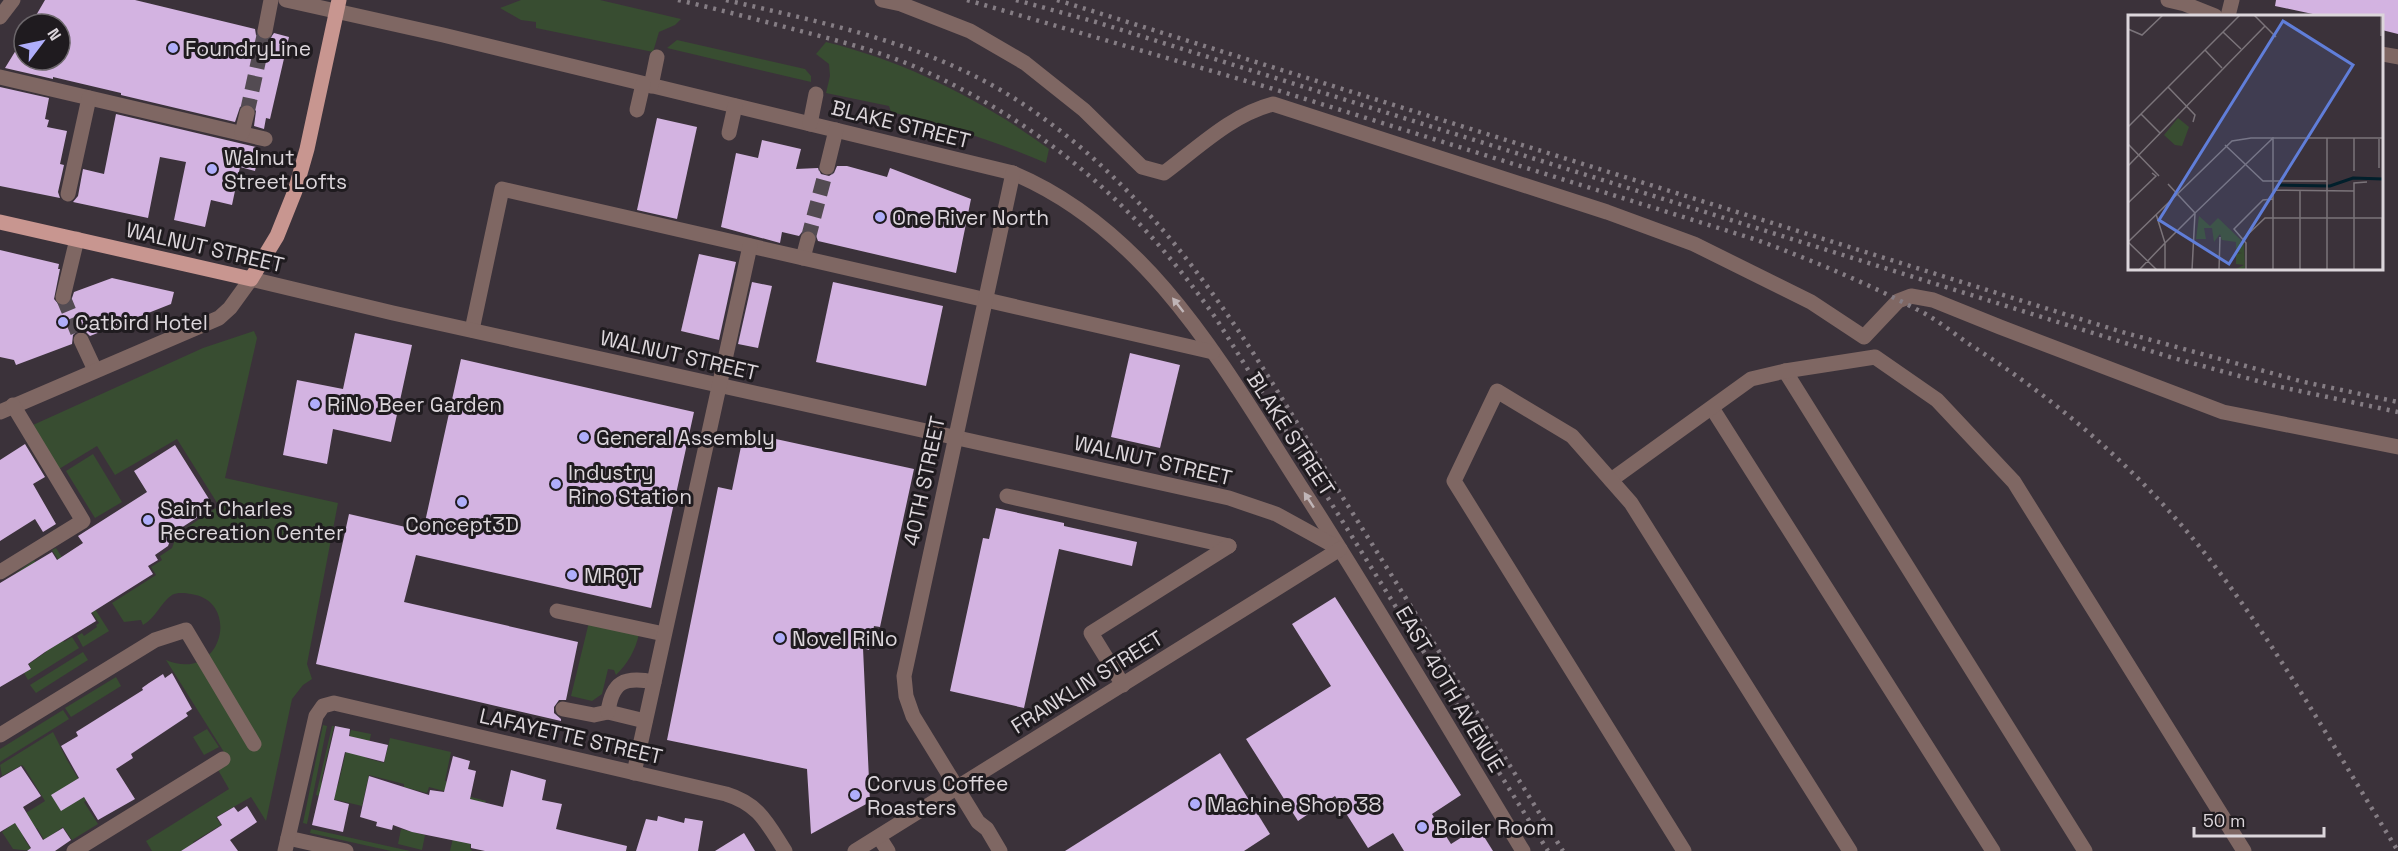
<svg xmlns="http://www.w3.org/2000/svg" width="2398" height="851" viewBox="0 0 2398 851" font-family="'Space Grotesk',sans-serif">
<rect width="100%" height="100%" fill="#3b323a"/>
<!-- green -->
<g fill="#384d31">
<polygon points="521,0 600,0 681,19 675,25 659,32 653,52 536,28 536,22 521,20 500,8"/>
<polygon points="677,40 805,69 811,76 811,82 667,48"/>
<path d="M826,42c81,20 156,58 223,107l-3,14c-51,-22 -101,-38 -155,-51l-2,-6 -63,-13 4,-17 -1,-12 -13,-10z"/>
<path d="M254,331l3,7 -32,140 113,25 -31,161 5,15 -9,6 -11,14 -26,122 -15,-24 -35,20 5,8 -28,17 6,9h-47l-6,-10 83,-52 -12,-21 12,-8 -63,-100c56,24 76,-59 25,-66 -5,-1 -14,-2 -19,1 -11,7 -16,23 -29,30l-2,-5 -17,2 -12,-19 44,-28 -5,-8 11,-7 -2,-4 12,-8 5,-14 42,-28 -42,-67 -62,36 -18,-29 -38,23 -26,-44 170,-77z"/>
<polygon points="93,454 122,502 95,518 66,471"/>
<polygon points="56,548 109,631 83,647 77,636 82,633 84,636 97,627 96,625 99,623 79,592 38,600 64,642 72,637 79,648 28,680 24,673 31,669 29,664 46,652 23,613 28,593 16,573 34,560 46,579 63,567 52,550"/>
<path d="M589,622l50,12c-4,17 -11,29 -23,41l-2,-5 -6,-1 -6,25 -10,7 -21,-5z"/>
<polygon points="83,652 88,660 36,693 30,685"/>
<polygon points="116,677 121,686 71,717 65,708"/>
<polygon points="63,710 69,719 0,762 0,749"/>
<polygon points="323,725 327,726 307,824 303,823"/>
<polygon points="332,726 334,726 321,782 338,786 351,730 371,734 366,758 384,763 390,738 451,752 445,781 466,786 464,795 486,801 475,823 470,848 472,851 450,851 461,804 451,793 429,787 427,793 404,787 404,784 369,775 362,806 316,795"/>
<polygon points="207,729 219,747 204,755 193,737"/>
<polygon points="53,732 67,760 90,798 84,802 98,824 72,840 63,827 49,837 51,851 37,828 28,833 18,818 45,801 24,767 22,765 2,776 0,765"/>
<polygon points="15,819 26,835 23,837 32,851 13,849 2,832 9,827 7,824"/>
<polygon points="311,829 410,851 391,851 310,833"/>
<polygon points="401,829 425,835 422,850 398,844"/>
</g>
<!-- building -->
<g fill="#d3b3e1">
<polygon points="45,0 135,0 255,29 256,35 263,40 269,40 274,33 289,37 270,119 266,118 264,129 254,126 256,111 249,103 240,107 235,122 121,95 121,93 53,77 53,79 5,68 24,37 24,60 60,60 60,24 31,24"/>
<polygon points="2276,0 2398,0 2398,34 2382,30 2382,16 2322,16 2275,6"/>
<polygon points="0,87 49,98 45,119 49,120 47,127 67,131 60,164 64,165 58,192 60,198 0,186"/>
<polygon points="116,114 260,148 255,171 240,167 232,205 211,200 205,227 174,220 186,162 160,157 148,218 73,202 78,196 83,169 104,174"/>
<polygon points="657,118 697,127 677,219 637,210"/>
<polygon points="762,140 801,149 796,169 818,168 821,174 829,176 834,173 837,166 847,166 887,177 890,168 971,199 956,273 818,241 815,233 810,230 802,232 799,236 782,232 780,243 721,227 736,153 758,158"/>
<polygon points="0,250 59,264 58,269 60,269 54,299 60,306 70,304 74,292 112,278 174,292 171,304 90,336 86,332 77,331 73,335 72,344 16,365 14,360 0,357"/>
<polygon points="699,254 736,262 719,340 681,331"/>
<polygon points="752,282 772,286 758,348 738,344"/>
<polygon points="833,282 943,306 926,386 816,362"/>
<polygon points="355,333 412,345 391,442 333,429 327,464 283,455 297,380 343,389"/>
<polygon points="1130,353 1180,365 1160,448 1111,437"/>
<polygon points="461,359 694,412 651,608 416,555 404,602 578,642 566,700 559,700 554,707 554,713 561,719 561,721 316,664 349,514 423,531"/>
<polygon points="744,432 914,469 880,627 874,626 869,650 863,648 870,802 811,834 807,769 667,740 718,487 732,490"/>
<polygon points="25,444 45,477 33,484 56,524 43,532 35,519 0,541 0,460"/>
<polygon points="175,445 214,507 173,533 168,546 155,555 158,560 148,566 153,574 91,613 96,621 45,652 28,664 31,669 0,687 0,583 52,552 57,560 83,543 78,536 147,492 134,471"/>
<polygon points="996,508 1064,523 1064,526 1137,542 1132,566 1059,549 1024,708 950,691 983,538 989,539"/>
<polygon points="1335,597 1461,795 1432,814 1451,844 1478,827 1493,851 1404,851 1393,833 1368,848 1335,796 1298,821 1246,739 1331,686 1292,624"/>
<polygon points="172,673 192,709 186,713 188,716 131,754 133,758 116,769 135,799 98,820 84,797 61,811 51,795 79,778 61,746 78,736 76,732 143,690 142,688 149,683 163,674 165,678"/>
<polygon points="335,726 350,729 349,736 388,745 384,762 345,752 334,800 349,804 343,832 312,825"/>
<polygon points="1220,753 1270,834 1244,851 1065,851"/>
<polygon points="453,756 470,761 468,769 476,771 470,799 503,807 511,770 546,780 542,800 562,804 556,829 627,846 626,851 485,851 471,848 471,844 412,832 393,825 392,830 376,826 377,822 360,817 369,776 429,795 430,790 444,792"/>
<polygon points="21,766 41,796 23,807 43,840 63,828 71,840 55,851 27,851 31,848 15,823 0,832 0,778"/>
<polygon points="247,806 257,822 230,840 238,851 181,851 222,825 217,817 234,807 238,812"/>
<polygon points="658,816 684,823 685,818 703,821 698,851 636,851 646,819 657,821"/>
<polygon points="744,833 755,851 715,851"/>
</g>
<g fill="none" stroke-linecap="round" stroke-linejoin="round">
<!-- minor-tunnel -->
<g stroke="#534b52" stroke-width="15" stroke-dasharray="15 8" stroke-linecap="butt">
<polyline points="247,113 265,31"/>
<polyline points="808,239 827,167"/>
<polyline points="63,297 81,340"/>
</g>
<!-- minor -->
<g stroke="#7f6763" stroke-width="15">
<path d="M286,0l157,35 570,138c140,59 214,200 293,322 75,117 145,237 217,356"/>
<path d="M882,0l19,4 69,27 55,32 59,47 58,57 22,6c35,-26 67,-58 109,-69l334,108 87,32 117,58 53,35 34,-36 13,-5 22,4 67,27 223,85 175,35"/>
<polyline points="2168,0 2185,4 2215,16"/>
<polyline points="2228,16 2232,0"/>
<polyline points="0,17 13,0"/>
<polyline points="265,31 271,0"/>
<polyline points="2382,54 2398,57"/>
<polyline points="0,77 265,139"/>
<polyline points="651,86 657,57"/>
<polyline points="637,110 643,84"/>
<polyline points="810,124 816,94"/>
<polyline points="242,133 247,113"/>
<polyline points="729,133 735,106"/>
<polyline points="827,167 836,130"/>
<polyline points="68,194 89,98"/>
<polyline points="803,258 808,239"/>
<polyline points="63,297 77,239"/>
<polyline points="472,330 502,189 1213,352"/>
<polyline points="81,340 95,370"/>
<polyline points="1785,371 2085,851"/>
<polyline points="1712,408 1993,851"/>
<polyline points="0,412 219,318 230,308 251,279 393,313 1229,498 1276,514 1338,548"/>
<polyline points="1611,480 1751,379 1785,371 1875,357 1937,400 2014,482 2244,851"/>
<polyline points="1007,496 1229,546"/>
<polyline points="0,572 83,521 13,405"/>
<polyline points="557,611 664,634"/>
<polyline points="1123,685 1091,633 1229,546"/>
<polyline points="563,709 594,715 608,712 645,721"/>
<path d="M608,712c4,-30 16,-36 46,-30"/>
<polyline points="0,735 155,640 186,630 254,744"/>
<polyline points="634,773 750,246"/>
<polyline points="879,837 888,851"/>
<polyline points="288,838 346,851"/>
<polyline points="74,851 223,759"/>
<path d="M285,851l31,-135 7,-10 11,-3 392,91c33,10 41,29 59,57"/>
<polyline points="855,851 1340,549"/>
<polyline points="1000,851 987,829 978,822 913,716 906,696 904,676 1013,173"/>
<polyline points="1684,851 1454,481 1497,391 1572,436 1631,503 1850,851"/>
</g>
<!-- major -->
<polyline stroke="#c89690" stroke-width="15" points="0,222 251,279 277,236 295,191 307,149 339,0"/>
<!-- rail -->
<g stroke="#857d84" stroke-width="4.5" stroke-dasharray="3 6" stroke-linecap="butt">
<path d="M678,0c39,9 77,19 115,29 46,12 95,24 138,45 122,57 210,137 286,246l331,531"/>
<path d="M726,0c102,24 205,44 294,102 152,100 232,249 325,399 73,116 145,233 218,350"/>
<path d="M967,0l300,87 490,153c54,20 108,42 159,69 19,9 36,23 53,35 91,58 171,127 238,212 71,91 130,197 191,295"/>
<polyline points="1016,0 1096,22 2170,357 2276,386 2398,412"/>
<polyline points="1057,0 2122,332 2304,382 2398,402"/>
</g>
</g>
<!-- one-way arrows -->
<defs><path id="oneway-solid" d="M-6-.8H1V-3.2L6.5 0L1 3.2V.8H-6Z" transform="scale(1.5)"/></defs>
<g fill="#c0b5b7">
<use href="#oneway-solid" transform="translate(1178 305) rotate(-128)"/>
<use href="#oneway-solid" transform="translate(1309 500) rotate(-123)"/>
</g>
<!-- markers -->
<g fill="#afaefa" stroke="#1f1b1f" stroke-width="2">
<circle cx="173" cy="48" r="6"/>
<circle cx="212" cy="169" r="6"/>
<circle cx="880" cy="217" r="6"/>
<circle cx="63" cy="322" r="6"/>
<circle cx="315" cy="404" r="6"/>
<circle cx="584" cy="437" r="6"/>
<circle cx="556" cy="484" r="6"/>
<circle cx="462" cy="502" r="6"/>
<circle cx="148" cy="520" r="6"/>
<circle cx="572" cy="575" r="6"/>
<circle cx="780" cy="638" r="6"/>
<circle cx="855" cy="795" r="6"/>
<circle cx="1195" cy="804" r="6"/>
<circle cx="1422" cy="827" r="6"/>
</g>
<g text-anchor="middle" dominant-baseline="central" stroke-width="6" stroke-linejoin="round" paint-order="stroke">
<!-- poi labels -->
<g font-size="21" fill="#dcd6db" stroke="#1f1b1f" text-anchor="start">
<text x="185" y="48">FoundryLine</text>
<text x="224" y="157">Walnut<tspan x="224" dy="24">Street Lofts</tspan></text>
<text x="892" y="217">One River North</text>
<text x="75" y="322">Catbird Hotel</text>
<text x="327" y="404">RiNo Beer Garden</text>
<text x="596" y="437">General Assembly</text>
<text x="568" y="472">Industry<tspan x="568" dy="24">Rino Station</tspan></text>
<text x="160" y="508">Saint Charles<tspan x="160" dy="24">Recreation Center</tspan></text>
<text x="462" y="524" text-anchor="middle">Concept3D</text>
<text x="584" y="575">MRQT</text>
<text x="792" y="638">Novel RiNo</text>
<text x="867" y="783">Corvus Coffee<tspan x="867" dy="24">Roasters</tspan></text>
<text x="1207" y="804">Machine Shop 38</text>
<text x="1434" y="827">Boiler Room</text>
</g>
<!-- street labels -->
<g font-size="21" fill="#dcd6db" stroke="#1f1b1f">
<text transform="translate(901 124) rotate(14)">BLAKE STREET</text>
<text transform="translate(205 247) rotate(13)">WALNUT STREET</text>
<text transform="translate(679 355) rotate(13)">WALNUT STREET</text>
<text transform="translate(1291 434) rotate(57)">BLAKE STREET</text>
<text transform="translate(1153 460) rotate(13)">WALNUT STREET</text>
<text transform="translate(924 481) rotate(-78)">40TH STREET</text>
<text transform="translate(1087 682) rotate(-32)">FRANKLIN STREET</text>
<text transform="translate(1450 689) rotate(59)">EAST 40TH AVENUE</text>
<text transform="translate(571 736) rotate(13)">LAFAYETTE STREET</text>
</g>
</g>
<!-- overview -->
<g transform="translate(2128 15)">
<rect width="255" height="255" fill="#3b323a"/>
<path d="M50,103l11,9 -7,19 -7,-1 -11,-10zM71,201l11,10 8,-8 26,25 1,26h-9l8,-4 -8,-1v-10l6,-1 -6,-1v-10l-14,-2 -2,-6 -6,8 -2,-14h-8l2,11h-10z" fill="#384d31"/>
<path fill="none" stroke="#011f2b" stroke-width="3" d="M151,170l51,1 23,-8 30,1"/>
<path fill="none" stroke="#7b747a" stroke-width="1.5" d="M126,0l22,22M0,14l14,6 21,-20M95,17l18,17M253,21v-21M77,35l17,18M40,72l27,28 -2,7M13,99l19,19M0,112l112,-112M0,129l31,32M97,130l38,36h64M0,151l137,-140M251,153v-29M226,156v-33M145,175l81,1M0,188l28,-27 -4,-3M28,199l9,29M115,224l22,-21h117v52M0,227l104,-101 19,-3h132M0,227l29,28M11,255l26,-27M37,255v-27l30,-30 -27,-29M64,255l3,-57 78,-75M91,255l1,-33M118,255v-27l-12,-14 29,-29 10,-1M145,255v-133M172,255v-79M199,255v-132M226,255v-87l13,-1"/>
<path fill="#607ed9" fill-opacity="0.15" stroke="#607ed9" stroke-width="3" d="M155,6l70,44 -124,199 -70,-44z"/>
<rect width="255" height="255" fill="none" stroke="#dcd6db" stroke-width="3"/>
</g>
<!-- north arrow -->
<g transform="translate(42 42) rotate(58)"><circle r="28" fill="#1f1b1f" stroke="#6b666a" stroke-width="1.5"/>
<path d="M0-4.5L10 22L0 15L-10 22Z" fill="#afaefa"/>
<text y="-9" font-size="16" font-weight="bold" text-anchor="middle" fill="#dcd6db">N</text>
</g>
<!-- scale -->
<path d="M2194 827v9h130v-9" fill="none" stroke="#dcd6db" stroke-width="3"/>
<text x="2203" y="827" font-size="18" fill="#dcd6db" stroke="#1f1b1f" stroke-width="4.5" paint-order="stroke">50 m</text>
</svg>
